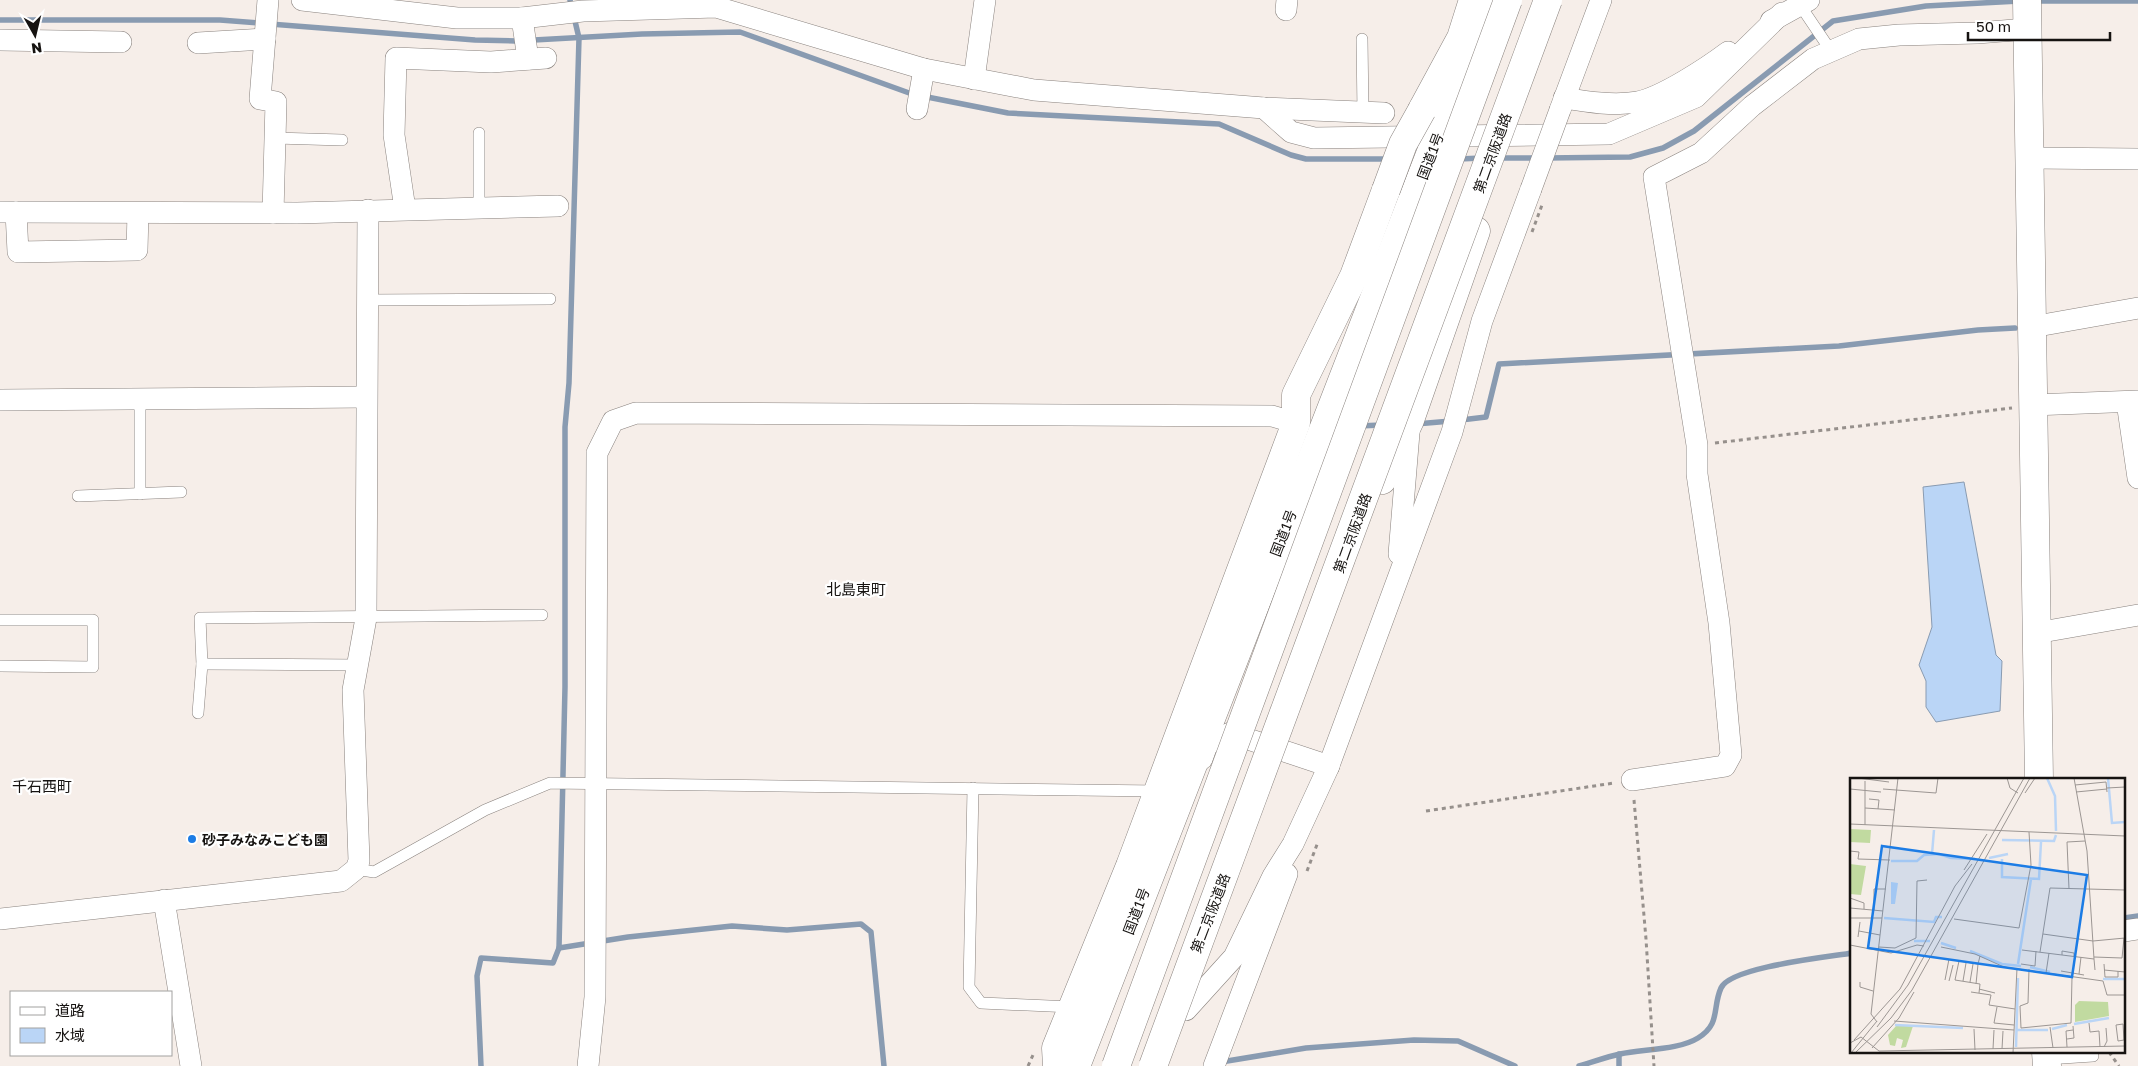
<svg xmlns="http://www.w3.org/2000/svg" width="2138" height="1066" viewBox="0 0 2138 1066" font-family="'Golos Text','Noto Sans JP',sans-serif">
<rect width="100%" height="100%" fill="#f6eee9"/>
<!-- water -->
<polygon fill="#bad5f6" stroke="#899bb1" points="1964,482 1996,655 2002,661 2000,711 1936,722 1926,707 1926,681 1919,665 1932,627 1923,487"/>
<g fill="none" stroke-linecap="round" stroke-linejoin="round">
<!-- stream -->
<g stroke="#899bb1" stroke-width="5.5">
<polyline points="2033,1 2138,1"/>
<polyline points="0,20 220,20 475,40 516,41 642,34 740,32 912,94 1008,113 1219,124 1291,155 1306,159 1389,159"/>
<polyline points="1499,158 1537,158"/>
<polyline points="1546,158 1630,157 1663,148 1694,131 1833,21 1926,6 2019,1"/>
<polyline points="1459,159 1482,158"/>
<polyline points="1461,420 1486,417 1499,364 1839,346 1978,330 2015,328"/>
<polyline points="1416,424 1451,421"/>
<polyline points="1358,426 1382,425"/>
<polyline points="2124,918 2138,916"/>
<polyline points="559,948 628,937 732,926 787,930 861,924 871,932 884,1066"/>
<polyline points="1619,1054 1619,1066"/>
<polyline points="1221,1062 1306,1048 1414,1040 1458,1041 1515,1066"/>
<polyline points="481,1066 477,976 481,958 553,963 559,948 565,687 565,427 569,383 579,38 570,0"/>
<path d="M1579,1066c14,-4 27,-9 41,-12 23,-5 59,-4 78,-16 23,-14 14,-30 23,-50 9,-21 107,-31 131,-35"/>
</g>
<!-- lane casing -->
<g stroke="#89827e" stroke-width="12">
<g id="lane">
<polyline points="1800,2 1800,5 1831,51"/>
<polyline points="1362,39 1363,113"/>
<polyline points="275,138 342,140"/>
<polyline points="479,208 479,133"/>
<polyline points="366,300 550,299"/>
<polyline points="140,494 140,399"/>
<polyline points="78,496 181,492"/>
<polyline points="0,620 93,620 93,667 0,666"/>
<polyline points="202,664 358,665"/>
<polyline points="198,713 202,664 200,618 542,615"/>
<polyline points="973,788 969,987 981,1003 1072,1007"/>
<polyline points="356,869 374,872 485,810 550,783 1158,791"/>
<polyline points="2047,1059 2093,1056"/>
</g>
</g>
<!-- street casing -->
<g stroke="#89827e" stroke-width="22">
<g id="street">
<polyline points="268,0 260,99 276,102 273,213"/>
<polyline points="302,0 457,18 522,18 583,11 716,7 924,69 1034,90 1264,108 1384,113"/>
<polyline points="1286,10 1287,0"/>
<polyline points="522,18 528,59"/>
<polyline points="1771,21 1809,0"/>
<polyline points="0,40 121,42"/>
<polyline points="198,43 265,39"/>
<polyline points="974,79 985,0"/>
<path d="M1564,98c24,4 50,8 73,4 24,-4 71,-35 91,-50"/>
<polyline points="1264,108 1291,132 1314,138 1609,134 1696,97 1782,13"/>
<polyline points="917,109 924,69"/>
<polyline points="1560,110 1601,0"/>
<polyline points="2029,158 2138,159"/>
<polyline points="405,209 394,135 396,58 491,62 546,58"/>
<polyline points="0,212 297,213 558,206"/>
<polyline points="16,212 18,252 137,250 138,213"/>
<polyline points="2032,327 2138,308"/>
<polyline points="0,400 365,397"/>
<polyline points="2127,402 2138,478"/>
<polyline points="2032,405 2138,401"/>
<polyline points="1399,554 1409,433"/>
<polyline points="2036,633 2138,615"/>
<polyline points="1202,759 1207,745 1230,733 1329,766"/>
<polyline points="1632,780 1725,766 1731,755 1719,623 1697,474 1697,445 1654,177 1701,153 1752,106 1813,59 1859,39 1899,35 1977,33 2027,29"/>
<polyline points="164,900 191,1066"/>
<polyline points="0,919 341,881 356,869 359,861 353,690 366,618 368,210"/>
<polyline points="2124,931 2138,929"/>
<polyline points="1186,1010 1234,957 1273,876 1293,844 1328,768 1452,432 1482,321 1531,189"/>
<polyline points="588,1066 595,997 597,453 613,421 636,413 1272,416 1296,423"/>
<polyline points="1214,1066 1287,874"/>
</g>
</g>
<!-- secondary casing -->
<g stroke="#89827e" stroke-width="29">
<g id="secondary">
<polyline points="2027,0 2039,780"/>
<polyline points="1422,110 1461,38 1473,0"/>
<polyline points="2046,1052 2047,1066"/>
<polyline points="1057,1066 1056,1048 1130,866 1296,423 1296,395 1354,276 1386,190"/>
</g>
</g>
<!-- highway casing -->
<g stroke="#89827e" stroke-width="29">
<g id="highway">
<polyline points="1382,480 1410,420 1476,231"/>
<polyline points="1076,1066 1490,0"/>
</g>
</g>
<!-- path -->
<g stroke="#96908c" stroke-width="3" stroke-dasharray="4 4" stroke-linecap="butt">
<polyline points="1715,443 2012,408"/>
<polyline points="1634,800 1646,939 1654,1066"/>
<polyline points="1426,811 1614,783"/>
<polyline points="1307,871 1318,842"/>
<polyline points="2109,1052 2119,1066"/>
<polyline points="1028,1066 1033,1055"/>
</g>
<!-- lane -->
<use href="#lane" stroke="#fff" stroke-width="11"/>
<!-- street -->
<use href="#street" stroke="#fff" stroke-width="21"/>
<!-- secondary -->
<use href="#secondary" stroke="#fff" stroke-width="28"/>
<!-- highway -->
<use href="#highway" stroke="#fff" stroke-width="28"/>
<!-- street-bridge casing -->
<g stroke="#89827e" stroke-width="22" stroke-linecap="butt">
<polyline id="street-bridge" points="1531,189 1560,110"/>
</g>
<!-- secondary-bridge casing -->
<g stroke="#89827e" stroke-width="29" stroke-linecap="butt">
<polyline id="secondary-bridge" points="1386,190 1403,144 1422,110"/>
</g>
<!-- highway-bridge casing -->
<g stroke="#89827e" stroke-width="29" stroke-linecap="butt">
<g id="highway-bridge">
<polyline points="1116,1066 1508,0"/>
<polyline points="1153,1066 1548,0"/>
</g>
</g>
<!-- path-bridge -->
<polyline stroke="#96908c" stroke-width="3" stroke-dasharray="4 4" stroke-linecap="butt" points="1532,232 1542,205"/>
<!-- street-bridge -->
<use href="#street-bridge" stroke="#fff" stroke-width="21"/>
<!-- secondary-bridge -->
<use href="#secondary-bridge" stroke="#fff" stroke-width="28"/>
<!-- highway-bridge -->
<use href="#highway-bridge" stroke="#fff" stroke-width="28"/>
</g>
<!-- markers -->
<circle fill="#1c7ce5" stroke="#fff" stroke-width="2" cx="192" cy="839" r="5"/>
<g text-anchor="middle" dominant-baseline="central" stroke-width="4.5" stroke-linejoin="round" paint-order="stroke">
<!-- street labels -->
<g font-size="14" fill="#161311" stroke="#fff">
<text transform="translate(1492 153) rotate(-70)">第二京阪道路</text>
<text transform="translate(1430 156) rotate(-69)">国道1号</text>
<text transform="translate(1283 533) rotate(-69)">国道1号</text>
<text transform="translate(1352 533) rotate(-70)">第二京阪道路</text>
<text transform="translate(1136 911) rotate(-69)">国道1号</text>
<text transform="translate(1210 913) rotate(-69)">第二京阪道路</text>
</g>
<!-- poi labels -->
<g font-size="14" font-weight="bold" fill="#161311" stroke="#fff" text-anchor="start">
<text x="202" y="839">砂子みなみこども園</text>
</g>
<!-- neighbourhood labels -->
<g font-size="15" fill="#161311" stroke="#fff">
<text x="856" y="589">北島東町</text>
<text x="42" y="786">千石西町</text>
</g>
</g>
<!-- overview -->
<g transform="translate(1850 778)">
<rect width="275" height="275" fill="#f6eee9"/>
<path d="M0,51l21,1 -1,13 -20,-1zM0,86l16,2 -5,29 -11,-1zM229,223l29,1 1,14 -34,6v-17zM46,248h17l-7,21 -5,1 2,-8 -6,-2 -2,8 -5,-1 -2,-10z" fill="#c1daa0"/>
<path d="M41,104l7,1 -3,21h-4z" fill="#bad5f6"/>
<path fill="none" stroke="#bad5f6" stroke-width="2.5" d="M197,0l8,18 1,35M258,0l4,45 13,-1M152,62l52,1 2,-6M82,76l2,-24M139,80l19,-4M152,81v18l37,2 2,-37M41,83h26l7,-6 15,-1 12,4 24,1M34,140l50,4 2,-5h6M64,163h16M91,165l15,5M120,173l32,13 19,2M168,186l13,-85M180,189l20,5M253,201h22M224,246l35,-6M45,247l68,3M202,251l15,-4M167,252h31M166,269l2,-69"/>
<path fill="none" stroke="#9c9693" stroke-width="1" d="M8,0l31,4M157,0l3,10 8,5M224,0l13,73 7,108M225,7l31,-3 1,10M257,10l18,-1M0,11l31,3M33,11l53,4 2,-15M226,14l31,-3M175,15l10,-15M19,21l10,1 -1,9M15,30l30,2M0,46l275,12M15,47v-44M0,73l9,1 -1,7 32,1M114,92l23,-36M219,111l-2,-47 18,-1M0,120l14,5v6M0,130l33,3M24,132v-21h12M0,140h32M104,141l65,9 12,-63 -2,-33M9,153l21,4M193,156l50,7 32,-3M8,159l2,-15M0,167l41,8 26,-8 7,1M29,169l16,1 21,-10 1,-57 10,-1M91,169l34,7 29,13 99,14 4,14h18M172,172l72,9 1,11M190,174l10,-64 75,2M212,177v-4l12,2v3M244,179l28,1 2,-20M171,186l14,2 1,-15M254,186l1,13h13v-6M179,191l-1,34 -8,3 1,22 50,-5 1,-46M254,192l21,2M211,193l23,4M196,195l3,-20M229,196l2,-17M95,202l4,-21M99,203l4,-16M113,203l3,-18M10,204v5l13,4M120,204l3,-18M126,206l2,-20M129,211l16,4M121,214l20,3 -2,10 26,4M129,215l1,-9 -25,-4 4,-19 19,3 2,-8M147,229l-3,16 20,2M44,243l120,9M27,244l-6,-8 27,-236M239,245l1,9 9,-1 1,16M273,246l1,16 -6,1 -2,-16zM27,249l31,-42 116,-207M200,249l3,21M124,251l1,21M217,261l7,-1 -1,-12M4,262l46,-51 55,-103 17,-22M0,265l11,-6 18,14 246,-5M217,269l-1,-16 7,-1M254,269l3,-6 -1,-13M22,270l27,-30 15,-26M143,271l1,-19M152,271l1,-18M1,275l26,-32M5,275l36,-35 21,-28 118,-212M163,275l4,-85"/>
<path fill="#1c7ce5" fill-opacity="0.15" stroke="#1c7ce5" stroke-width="2.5" d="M32,68l205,29 -15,102 -204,-29z"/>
<rect width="275" height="275" fill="none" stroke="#161311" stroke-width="2.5"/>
</g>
<!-- legend -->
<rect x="10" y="991" width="162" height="65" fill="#ffffff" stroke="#a2a1a0"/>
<rect x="20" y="1007" width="25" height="8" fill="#ffffff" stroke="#a2a1a0"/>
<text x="55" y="1016" font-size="15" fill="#161311">道路</text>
<rect x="20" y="1028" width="25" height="15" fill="#bad5f6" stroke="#a2a1a0"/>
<text x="55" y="1041" font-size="15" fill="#161311">水域</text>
<!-- north arrow -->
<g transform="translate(35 35) rotate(172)" stroke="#ffffff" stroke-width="4" paint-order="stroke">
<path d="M0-4L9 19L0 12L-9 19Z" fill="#161311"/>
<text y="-8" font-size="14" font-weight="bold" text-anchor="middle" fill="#161311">N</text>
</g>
<!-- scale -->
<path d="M1968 32v8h142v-8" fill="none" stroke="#161311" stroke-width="2.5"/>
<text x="1976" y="32" font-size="15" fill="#161311" stroke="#ffffff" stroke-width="4" paint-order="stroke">50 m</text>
</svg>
